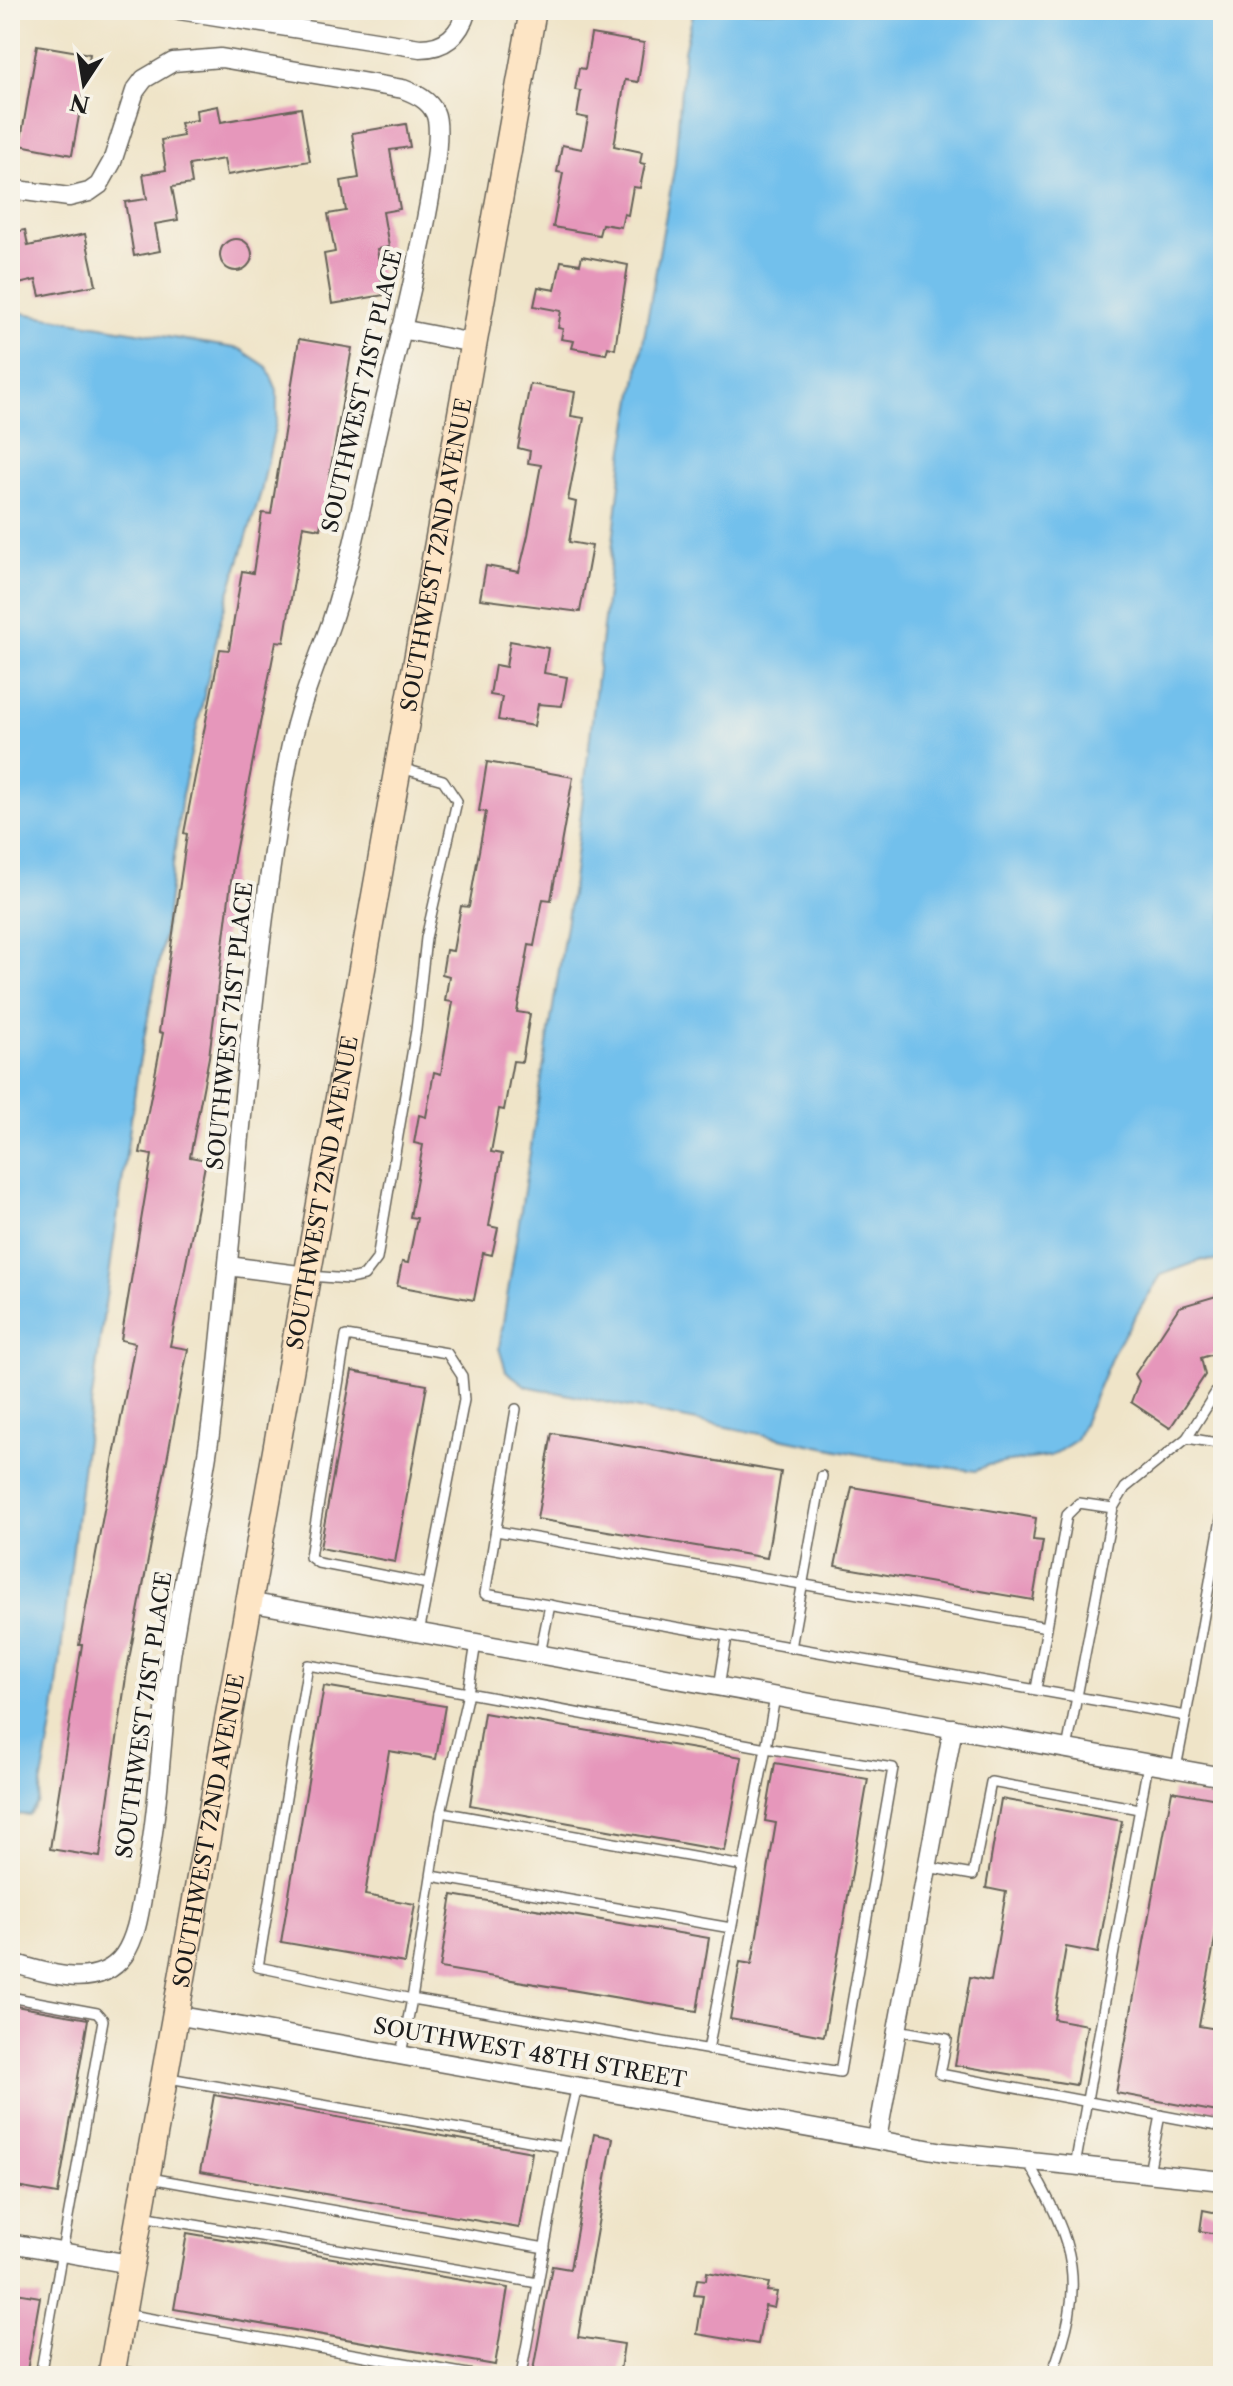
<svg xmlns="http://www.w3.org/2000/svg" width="1233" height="2386" viewBox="0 0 1233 2386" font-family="'Libre Caslon Text',serif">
<rect width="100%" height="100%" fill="#f7f3e8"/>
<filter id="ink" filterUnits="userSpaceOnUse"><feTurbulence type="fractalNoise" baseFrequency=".0125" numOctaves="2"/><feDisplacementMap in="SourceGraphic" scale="16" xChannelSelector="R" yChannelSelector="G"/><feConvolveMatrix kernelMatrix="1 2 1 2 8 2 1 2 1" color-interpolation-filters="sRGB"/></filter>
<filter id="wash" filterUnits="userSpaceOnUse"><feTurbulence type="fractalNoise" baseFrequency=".006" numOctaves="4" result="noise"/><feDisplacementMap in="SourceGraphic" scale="32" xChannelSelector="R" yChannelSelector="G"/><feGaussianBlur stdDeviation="1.8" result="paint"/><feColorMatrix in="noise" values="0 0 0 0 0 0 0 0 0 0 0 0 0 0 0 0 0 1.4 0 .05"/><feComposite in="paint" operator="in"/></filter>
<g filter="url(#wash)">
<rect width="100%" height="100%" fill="#efe4c8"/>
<!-- water -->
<g fill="#72c0ec" stroke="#476e84" stroke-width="2">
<polygon points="694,10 1223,10 1223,1261 1202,1260 1161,1275 1115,1349 1076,1440 1051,1456 988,1465 976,1471 882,1459 526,1386 506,1371 499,1348 573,881 624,449 675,164 684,51"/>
<polygon points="10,311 240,349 267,367 277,390 277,418 261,492 221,619 182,795 164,936 138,1069 83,1462 53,1721 38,1802 29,1815 10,1814"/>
</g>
<g id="blocks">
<!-- building -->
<g fill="#e697bb">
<polygon points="591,34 644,43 638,82 625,80 614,146 642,152 640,163 645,164 640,188 633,187 628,215 624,214 621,227 602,224 599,235 553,227 563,173 557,172 562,145 582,149 588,118 577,116 581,91 575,90 579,68 585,69"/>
<polygon points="37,45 90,54 72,155 20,145"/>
<polygon points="218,106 221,122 301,108 310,161 227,175 224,159 189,165 192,184 172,187 178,220 155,224 160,251 134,256 125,202 147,199 143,174 166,170 161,140 183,136 180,123 197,120 196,110"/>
<polygon points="406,124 410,147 390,150 400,209 383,212 389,247 377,249 384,295 332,304 324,254 335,252 328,214 346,211 341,181 359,178 352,133"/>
<polygon points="25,230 28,246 85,234 96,285 40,296 36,280 10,286 10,233"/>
<circle cx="236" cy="255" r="16"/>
<polygon points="582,256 628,265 615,349 608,347 606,354 572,348 574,341 561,339 563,329 558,328 561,311 534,306 538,287 555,290 561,261 580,264"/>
<polygon points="299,339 352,348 320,529 303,526 284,642 276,641 234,858 209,1057 190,1157 206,1160 170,1346 188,1349 127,1670 100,1857 50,1849 82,1645 79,1645 135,1343 121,1340 152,1155 140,1153 163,1033 159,1032 187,834 184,833 220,649 229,650 242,571 253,573 262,513 271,514"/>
<polygon points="530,384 575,392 571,416 584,418 568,500 576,502 569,542 592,546 580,612 480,599 486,566 519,572 528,535 541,465 528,463 530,451 518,448"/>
<polygon points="510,641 548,648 544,673 567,677 562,706 538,704 534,726 498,720 502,697 490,695 495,665 506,667"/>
<polygon points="487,762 573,777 551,900 543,899 534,946 529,945 517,1012 530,1014 522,1062 513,1061 504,1110 499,1109 491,1152 502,1154 489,1226 498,1228 492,1255 483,1253 474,1300 397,1286 402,1262 408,1263 417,1218 410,1217 423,1145 414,1143 419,1115 426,1117 434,1072 441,1074 453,1002 445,1001 449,976 442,974 446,950 453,951 461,906 469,907 486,812 479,811"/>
<polygon points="1223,1294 1223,1351 1201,1358 1205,1375 1170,1428 1131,1402 1139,1381 1135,1374 1179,1307"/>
<polygon points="352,1371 427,1385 395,1562 320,1548"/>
<polygon points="552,1433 781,1472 767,1558 537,1519"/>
<polygon points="852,1487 1036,1518 1033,1540 1043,1541 1033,1600 835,1566"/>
<polygon points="324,1686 445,1706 436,1759 389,1751 365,1895 415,1904 405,1963 281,1942"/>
<polygon points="484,1713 742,1757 725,1851 470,1805"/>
<polygon points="775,1763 868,1779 824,2036 730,2019 740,1962 752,1964 776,1823 765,1821"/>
<polygon points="1172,1791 1223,1800 1223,1895 1199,2026 1223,2030 1223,2113 1116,2093"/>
<polygon points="1001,1799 1122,1821 1098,1953 1066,1947 1054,2019 1087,2025 1076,2085 955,2065 970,1977 991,1981 1006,1892 986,1888"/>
<polygon points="452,1895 709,1938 697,2011 440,1968"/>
<polygon points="10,2005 88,2019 58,2194 10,2186"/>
<polygon points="214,2095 532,2152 519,2228 200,2172"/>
<polygon points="594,2134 613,2138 578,2337 624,2344 619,2376 532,2376 552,2266 570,2269"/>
<polygon points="1203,2210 1223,2214 1223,2235 1200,2231"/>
<polygon points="187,2233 508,2288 495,2365 174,2309"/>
<polygon points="707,2272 769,2283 767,2291 777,2292 774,2308 765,2306 758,2344 697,2334 703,2296 694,2295 697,2279 706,2280"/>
<polygon points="10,2292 40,2297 26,2376 10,2376"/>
</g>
</g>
</g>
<g filter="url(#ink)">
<use href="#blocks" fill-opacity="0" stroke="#666258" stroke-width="2"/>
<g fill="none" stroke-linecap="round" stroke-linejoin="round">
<!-- lane casing -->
<g stroke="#666258" stroke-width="12">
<g id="lane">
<polyline points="310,1276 349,1279 364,1276 377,1259 416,1030 426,938 457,801 443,780 401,768"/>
<polyline points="516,1409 485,1594 1186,1716 1176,1768"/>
<polyline points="1187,1438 1223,1381"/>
<polyline points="496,1531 1047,1627"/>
<polyline points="419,1633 464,1400 462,1376 447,1353 346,1336 310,1557 318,1563 428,1584"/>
<polyline points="791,1648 822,1476"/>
<polyline points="540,1654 550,1605"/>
<polyline points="719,1687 727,1637"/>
<polyline points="1036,1689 1067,1515 1079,1503 1113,1508"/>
<polyline points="1186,1716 1223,1508"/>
<polyline points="1067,1749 1113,1508 1125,1488 1187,1438 1223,1444"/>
<polyline points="441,1812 743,1866"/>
<polyline points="927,1867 973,1875 991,1782 1139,1809"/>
<polyline points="432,1876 731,1928"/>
<polyline points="10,1997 97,2013 103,2020 40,2376"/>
<polyline points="1222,2003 1223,1999"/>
<polyline points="897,2030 947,2039 940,2074 1223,2127"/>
<polyline points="708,2050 766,1748 468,1693 441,1812 412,1999 840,2072 893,1768 766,1748 775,1697"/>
<polyline points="401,2054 412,1999 258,1967 308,1665 468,1693 476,1643"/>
<polyline points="169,2078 563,2147 521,2376"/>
<polyline points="563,2147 577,2086"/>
<path d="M1028,2162c48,84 59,121 23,214"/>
<polyline points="1075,2166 1148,1764"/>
<polyline points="1149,2173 1160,2115"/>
<polyline points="150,2178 545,2248"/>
<polyline points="142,2216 538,2283"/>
<polyline points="124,2314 479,2376"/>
<polyline points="115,2370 151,2376"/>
</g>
</g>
<!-- street casing -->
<g stroke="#666258" stroke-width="21">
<g id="street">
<path d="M179,10l241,38c26,0 40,-14 47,-38"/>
<path d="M10,189l59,8 20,-5 10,-7 13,-23 23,-71 9,-12 29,-17 48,-4 182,31c13,5 26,11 32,24 17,36 -52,286 -62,341 -12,56 -24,114 -42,169 -15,42 -32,82 -41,127 -40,215 -52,434 -76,651 -9,88 -32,174 -44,262 -9,75 -11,150 -26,224 -4,22 -7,49 -20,68 -26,37 -79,18 -114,7"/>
<polyline points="401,329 473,343"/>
<polyline points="228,1266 307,1276"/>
<polyline points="248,1602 1223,1777"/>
<polyline points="175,2015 944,2152 1223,2181"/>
<polyline points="877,2139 953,1728"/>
<polyline points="10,2243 130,2264"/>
</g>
</g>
<!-- secondary casing -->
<g stroke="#666258" stroke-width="29">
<g id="secondary">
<path id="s1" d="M111,2376l422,-2366"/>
</g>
</g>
<!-- lane -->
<use href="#lane" stroke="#fff" stroke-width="9"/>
<!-- street -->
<use href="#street" stroke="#fff" stroke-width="18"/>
<!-- secondary -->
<use href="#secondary" stroke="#fde5c5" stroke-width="26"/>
</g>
</g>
<g text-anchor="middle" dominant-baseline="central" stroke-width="8" stroke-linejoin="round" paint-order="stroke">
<!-- street labels -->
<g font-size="22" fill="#1c1c1c" stroke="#f7f3e8">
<text transform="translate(362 391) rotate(-77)">SOUTHWEST 71ST PLACE</text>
<text stroke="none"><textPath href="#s1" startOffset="1850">SOUTHWEST 72ND AVENUE</textPath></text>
<text transform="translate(230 1026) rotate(-84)">SOUTHWEST 71ST PLACE</text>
<text stroke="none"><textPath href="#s1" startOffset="1202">SOUTHWEST 72ND AVENUE</textPath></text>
<text transform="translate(144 1715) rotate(-82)">SOUTHWEST 71ST PLACE</text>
<text stroke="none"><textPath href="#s1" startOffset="554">SOUTHWEST 72ND AVENUE</textPath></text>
<text transform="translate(530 2053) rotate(10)">SOUTHWEST 48TH STREET</text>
</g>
</g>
<!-- margin -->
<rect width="1233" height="2386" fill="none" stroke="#f7f3e8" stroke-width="40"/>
<!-- north arrow -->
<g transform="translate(84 84) rotate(192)" stroke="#f7f3e8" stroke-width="6" paint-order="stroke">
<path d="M0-6L14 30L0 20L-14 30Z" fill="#1c1c1c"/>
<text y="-12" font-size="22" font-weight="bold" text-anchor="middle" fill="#1c1c1c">N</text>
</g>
</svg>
